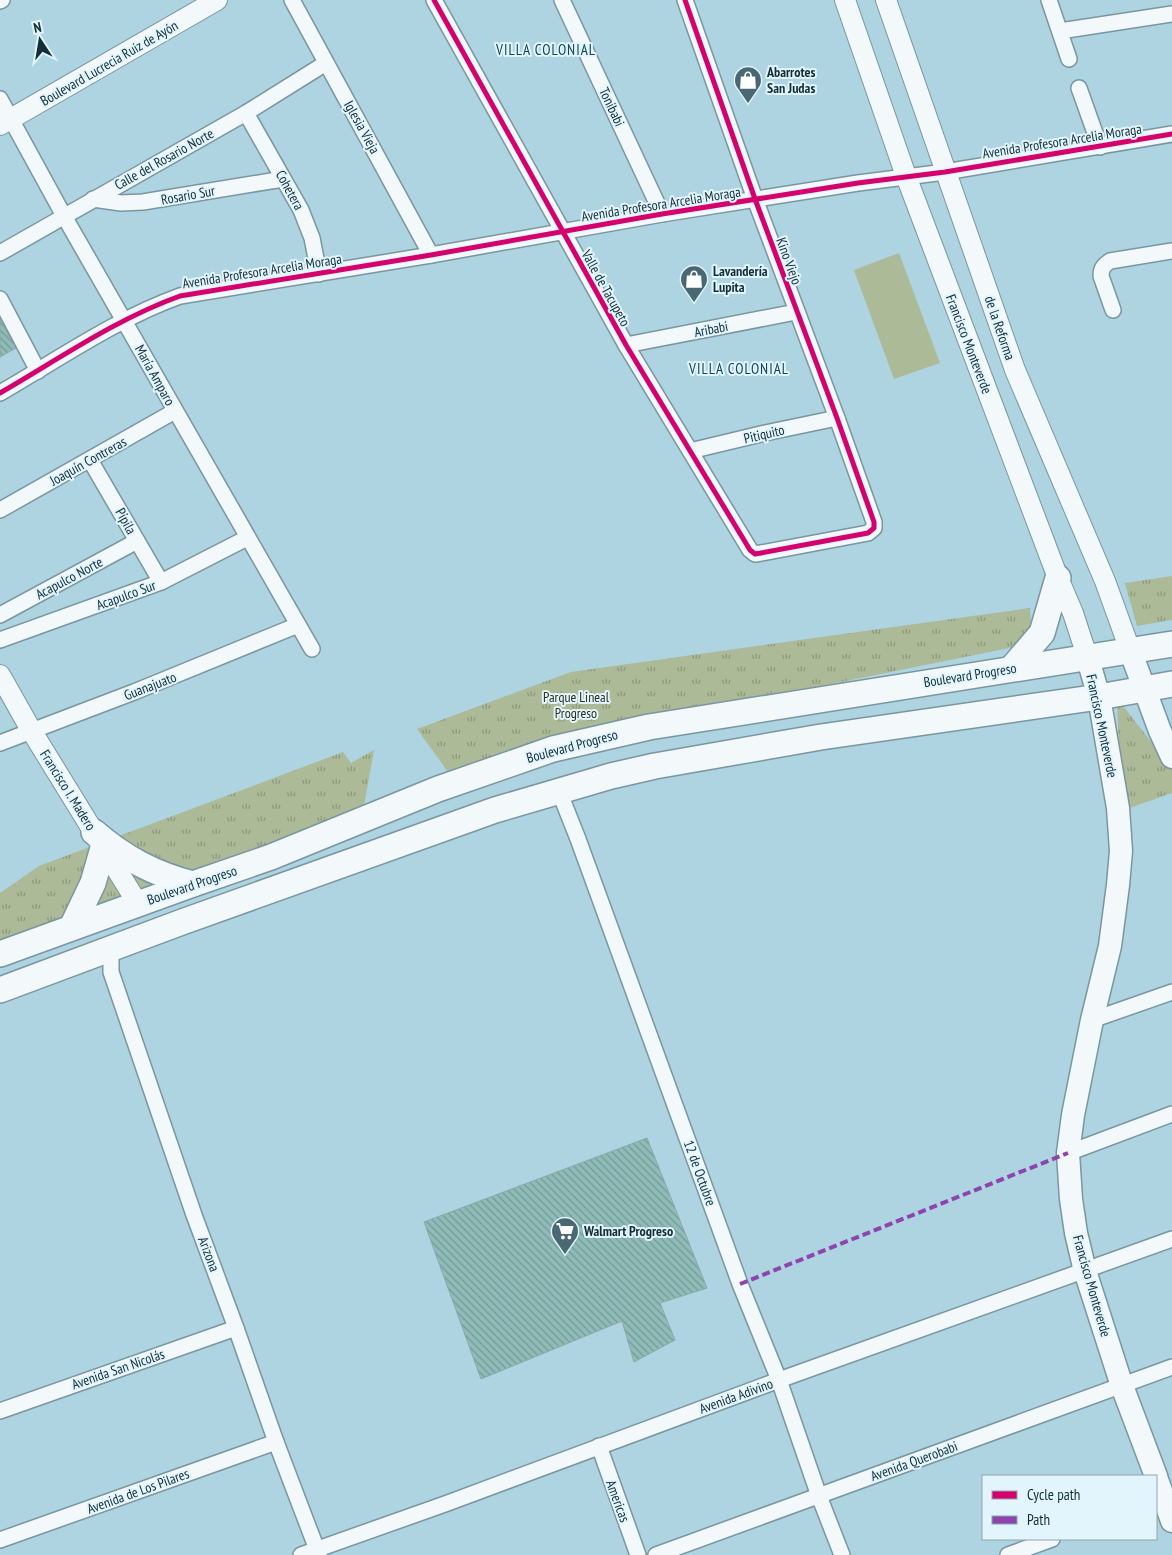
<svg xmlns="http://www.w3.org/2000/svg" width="1172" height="1555" viewBox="0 0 1172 1555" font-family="'PT Sans Narrow',sans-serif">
<defs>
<pattern id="grass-tufts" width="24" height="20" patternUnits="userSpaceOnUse" patternTransform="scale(1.25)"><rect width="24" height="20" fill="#acba97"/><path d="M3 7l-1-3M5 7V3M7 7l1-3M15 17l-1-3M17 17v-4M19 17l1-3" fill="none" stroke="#8b987c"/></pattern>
<pattern id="building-back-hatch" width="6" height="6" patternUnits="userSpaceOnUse" patternTransform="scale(1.25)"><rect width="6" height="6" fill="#8fbcb8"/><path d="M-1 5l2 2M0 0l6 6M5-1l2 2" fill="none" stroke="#749997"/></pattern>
</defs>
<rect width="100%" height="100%" fill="#aed3e1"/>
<!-- grass -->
<g fill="url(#grass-tufts)">
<polygon points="1172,576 1172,620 1137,626 1125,583"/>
<polygon points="1030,608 1031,625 1024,645 643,722 451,776 417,729 571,672"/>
<polygon points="1117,698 1172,769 1172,793 1121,811"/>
<polygon points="374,750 362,817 0,950 0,893 39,866 343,752 351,763"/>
</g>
<!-- pitch -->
<polygon fill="#acba97" points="899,253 940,363 894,379 854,270"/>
<!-- building -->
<g fill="url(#building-back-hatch)" stroke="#8ca9a9">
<polygon points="0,319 16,348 0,357"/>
<polygon points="647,1138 707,1288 660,1303 675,1340 634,1362 622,1321 481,1379 424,1222"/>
</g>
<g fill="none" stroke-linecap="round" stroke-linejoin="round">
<!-- minor casing -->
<g stroke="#7996a1" stroke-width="18">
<g id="minor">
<polyline points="292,0 431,255"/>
<polyline points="434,0 626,345 750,550 755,554 761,553 868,533 874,528 874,522 837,418 755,199 685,0"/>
<polyline points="562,0 662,214"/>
<polyline points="1049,0 1069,59"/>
<polyline points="0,1 2,0"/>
<polyline points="1060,31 1172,14"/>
<polyline points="1079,88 1100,147"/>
<polyline points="0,99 64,216 312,649"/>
<polyline points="246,113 301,210 312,238 319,274"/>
<polyline points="93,199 121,203 143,202 283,179"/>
<polyline points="0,253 246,113 326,63"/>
<polyline points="0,299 38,371"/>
<path d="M1113,310l-12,-34c0,-8 3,-11 9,-15l62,-10"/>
<polyline points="626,345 796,312"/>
<path d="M0,393c59,-34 116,-74 180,-97l251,-41 231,-41 196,-31 87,-11 227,-38"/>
<polyline points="690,451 765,433 837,418"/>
<polyline points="90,460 161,582"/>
<polyline points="0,510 175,411"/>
<polyline points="0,615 137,541"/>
<polyline points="0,640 161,582 247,538"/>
<polyline points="0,743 134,692 298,625"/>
<polyline points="559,791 578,839 740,1284 779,1380 819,1496 842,1555"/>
<polyline points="111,950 111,972 194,1215 236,1328 276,1442 319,1555"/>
<polyline points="1092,1020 1172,992"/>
<polyline points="1068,1153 1172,1114"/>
<polyline points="0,1411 236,1328"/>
<polyline points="599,1446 638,1555"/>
<polyline points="0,1540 276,1442"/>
<polyline points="301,1555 445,1504 779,1380 1172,1239"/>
<polyline points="656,1555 1172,1367"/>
<polyline points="1008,1555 1052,1539"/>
</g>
</g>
<!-- tertiary casing -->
<g stroke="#7996a1" stroke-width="22">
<g id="tertiary">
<polyline points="845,0 906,176 1058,578 1073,613 1087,656"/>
<polyline points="886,0 1015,370 1105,581 1130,650"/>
<polyline points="0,125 217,0"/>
<polyline points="0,675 31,730 138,904"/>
</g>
</g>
<!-- secondary casing -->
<g stroke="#7996a1" stroke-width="25">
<g id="secondary">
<polyline points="1130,650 1160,731 1172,757"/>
<polyline points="1087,656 1099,697 1118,808 1121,851 1118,885 1110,946 1092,1020 1073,1115 1068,1153 1071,1199 1076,1233 1085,1271 1122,1386 1156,1476"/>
<polyline points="1156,1477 1172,1521"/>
</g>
</g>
<!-- primary casing -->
<g stroke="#7996a1" stroke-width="28">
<g id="primary">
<polyline points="1012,668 1042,633 1058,578"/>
<path d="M94,832c30,26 60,42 99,52"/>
<polyline points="72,927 93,883 103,848"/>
<polyline points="0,954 193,884 271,857 438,789 553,749 649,727 1172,644"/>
<polyline points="0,990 182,922 495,810 611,776 655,766 821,737 1099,697 1172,684"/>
</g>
</g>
<!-- minor -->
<use href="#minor" stroke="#f3f8fa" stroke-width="15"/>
<!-- tertiary -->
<use href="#tertiary" stroke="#f3f8fa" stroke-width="20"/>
<!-- secondary -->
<use href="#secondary" stroke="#f3f8fa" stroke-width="22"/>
<!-- primary -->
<use href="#primary" stroke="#f3f8fa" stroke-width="25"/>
<!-- quiet -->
<polyline stroke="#8e44ad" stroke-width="4" stroke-dasharray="8 4" stroke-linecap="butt" points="740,1284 1068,1153"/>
<!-- cycleway casing -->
<g stroke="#e2f5fd" stroke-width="8">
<g id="cycleway">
<polyline points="434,0 626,345 750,550 755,554 761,553 868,533 874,528 874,522 837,418 755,199 685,0"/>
<path d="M0,393c59,-34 116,-74 180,-97l251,-41 231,-41 196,-31 87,-11 227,-38"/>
</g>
</g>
<!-- cycleway -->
<use href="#cycleway" stroke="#d6006c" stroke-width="5"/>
</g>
<!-- icons -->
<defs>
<g id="shop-pin" transform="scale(1.4375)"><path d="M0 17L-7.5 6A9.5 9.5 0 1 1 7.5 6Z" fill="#496873" stroke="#e2f5fd"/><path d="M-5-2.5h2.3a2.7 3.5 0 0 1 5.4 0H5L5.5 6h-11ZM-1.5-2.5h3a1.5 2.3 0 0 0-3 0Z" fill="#fff"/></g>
<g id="supermarket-pin" transform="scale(1.4375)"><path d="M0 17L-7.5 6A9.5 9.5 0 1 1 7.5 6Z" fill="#496873" stroke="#e2f5fd"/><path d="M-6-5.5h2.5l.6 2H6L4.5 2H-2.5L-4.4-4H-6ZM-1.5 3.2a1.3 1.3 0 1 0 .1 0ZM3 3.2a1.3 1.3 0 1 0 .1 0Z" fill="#fff"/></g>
</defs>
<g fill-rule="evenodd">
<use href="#shop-pin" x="748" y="80"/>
<use href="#shop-pin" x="694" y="279"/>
<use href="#supermarket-pin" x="565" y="1231"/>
</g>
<g text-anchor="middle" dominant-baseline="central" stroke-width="4" stroke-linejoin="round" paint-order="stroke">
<!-- street labels -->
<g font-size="14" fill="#132e38" stroke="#e2f5fd">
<text transform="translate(109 63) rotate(-30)">Boulevard Lucrecia Ruiz de Ayón</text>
<text transform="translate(612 107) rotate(65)">Tonibabi</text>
<text transform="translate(362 127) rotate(61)">Iglesia Vieja</text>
<text transform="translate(1062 141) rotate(-9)">Avenida Profesora Arcelia Moraga</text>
<text transform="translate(164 159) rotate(-29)">Calle del Rosario Norte</text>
<text transform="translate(290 190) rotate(61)">Cohetera</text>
<text transform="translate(188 195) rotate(-10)">Rosario Sur</text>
<text transform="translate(661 204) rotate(-9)">Avenida Profesora Arcelia Moraga</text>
<text transform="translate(789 261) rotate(70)">Kino Viejo</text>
<text transform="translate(262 271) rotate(-9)">Avenida Profesora Arcelia Moraga</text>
<text transform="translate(606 288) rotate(61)">Valle de Tacupeto</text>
<text transform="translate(1000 328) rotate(71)">de la Reforma</text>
<text transform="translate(711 329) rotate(-11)">Aribabi</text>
<text transform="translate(969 344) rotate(69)">Francisco Monteverde</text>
<text transform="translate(155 375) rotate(61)">María Amparo</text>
<text transform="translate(764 434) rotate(-13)">Pitiquito</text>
<text transform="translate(88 461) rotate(-29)">Joaquín Contreras</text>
<text transform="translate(126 521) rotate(61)">Pípila</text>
<text transform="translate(69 578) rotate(-28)">Acapulco Norte</text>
<text transform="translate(126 595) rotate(-20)">Acapulco Sur</text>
<text transform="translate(970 675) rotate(-9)">Boulevard Progreso</text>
<text transform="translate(150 686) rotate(-21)">Guanajuato</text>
<text transform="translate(1102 726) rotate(78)">Francisco Monteverde</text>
<text transform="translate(572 746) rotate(-15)">Boulevard Progreso</text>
<text transform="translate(68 790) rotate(58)">Francisco I. Madero</text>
<text transform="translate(192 885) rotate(-19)">Boulevard Progreso</text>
<text transform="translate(700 1173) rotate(70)">12 de Octubre</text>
<text transform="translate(209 1254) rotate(69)">Arizona</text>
<text transform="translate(1092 1286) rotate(74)">Francisco Monteverde</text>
<text transform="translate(118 1369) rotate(-19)">Avenida San Nicolás</text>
<text transform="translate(736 1396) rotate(-20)">Avenida Adivino</text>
<text transform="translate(914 1461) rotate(-20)">Avenida Querobabi</text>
<text transform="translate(138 1491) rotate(-20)">Avenida de Los Pilares</text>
<text transform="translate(618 1501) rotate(70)">Americas</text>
</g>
<!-- poi labels -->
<g font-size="14" font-weight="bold" fill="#132e38" stroke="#e2f5fd" text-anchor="start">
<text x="767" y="72">Abarrotes<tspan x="767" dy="16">San Judas</tspan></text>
<text x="713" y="271">Lavandería<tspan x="713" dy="16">Lupita</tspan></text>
<text x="584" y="1231">Walmart Progreso</text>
</g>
<!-- park labels -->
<g font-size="14" fill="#302f1a" stroke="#e2f5fd">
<text x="576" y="697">Parque Lineal<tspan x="576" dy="16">Progreso</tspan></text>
</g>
<!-- neighbourhood labels -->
<g font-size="15" letter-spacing="1" fill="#124658" stroke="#e2f5fd">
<text x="546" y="49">VILLA COLONIAL</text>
<text x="739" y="368">VILLA COLONIAL</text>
</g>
</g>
<!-- legend -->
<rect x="982" y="1475" width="175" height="65" fill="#e2f5fd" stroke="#8fa5ae"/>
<rect x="992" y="1491" width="25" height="8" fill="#d6006c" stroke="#8fa5ae"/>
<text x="1027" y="1500" font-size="15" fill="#132e38">Cycle path</text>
<rect x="992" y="1516" width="25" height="8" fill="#8e44ad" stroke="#8fa5ae"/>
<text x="1027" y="1525" font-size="15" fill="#132e38">Path</text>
<!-- north arrow -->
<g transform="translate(40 40) rotate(348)" stroke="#e2f5fd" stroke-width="4" paint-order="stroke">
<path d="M0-4L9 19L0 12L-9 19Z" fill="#132e38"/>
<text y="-8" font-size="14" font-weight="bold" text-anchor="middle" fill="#132e38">N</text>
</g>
</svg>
